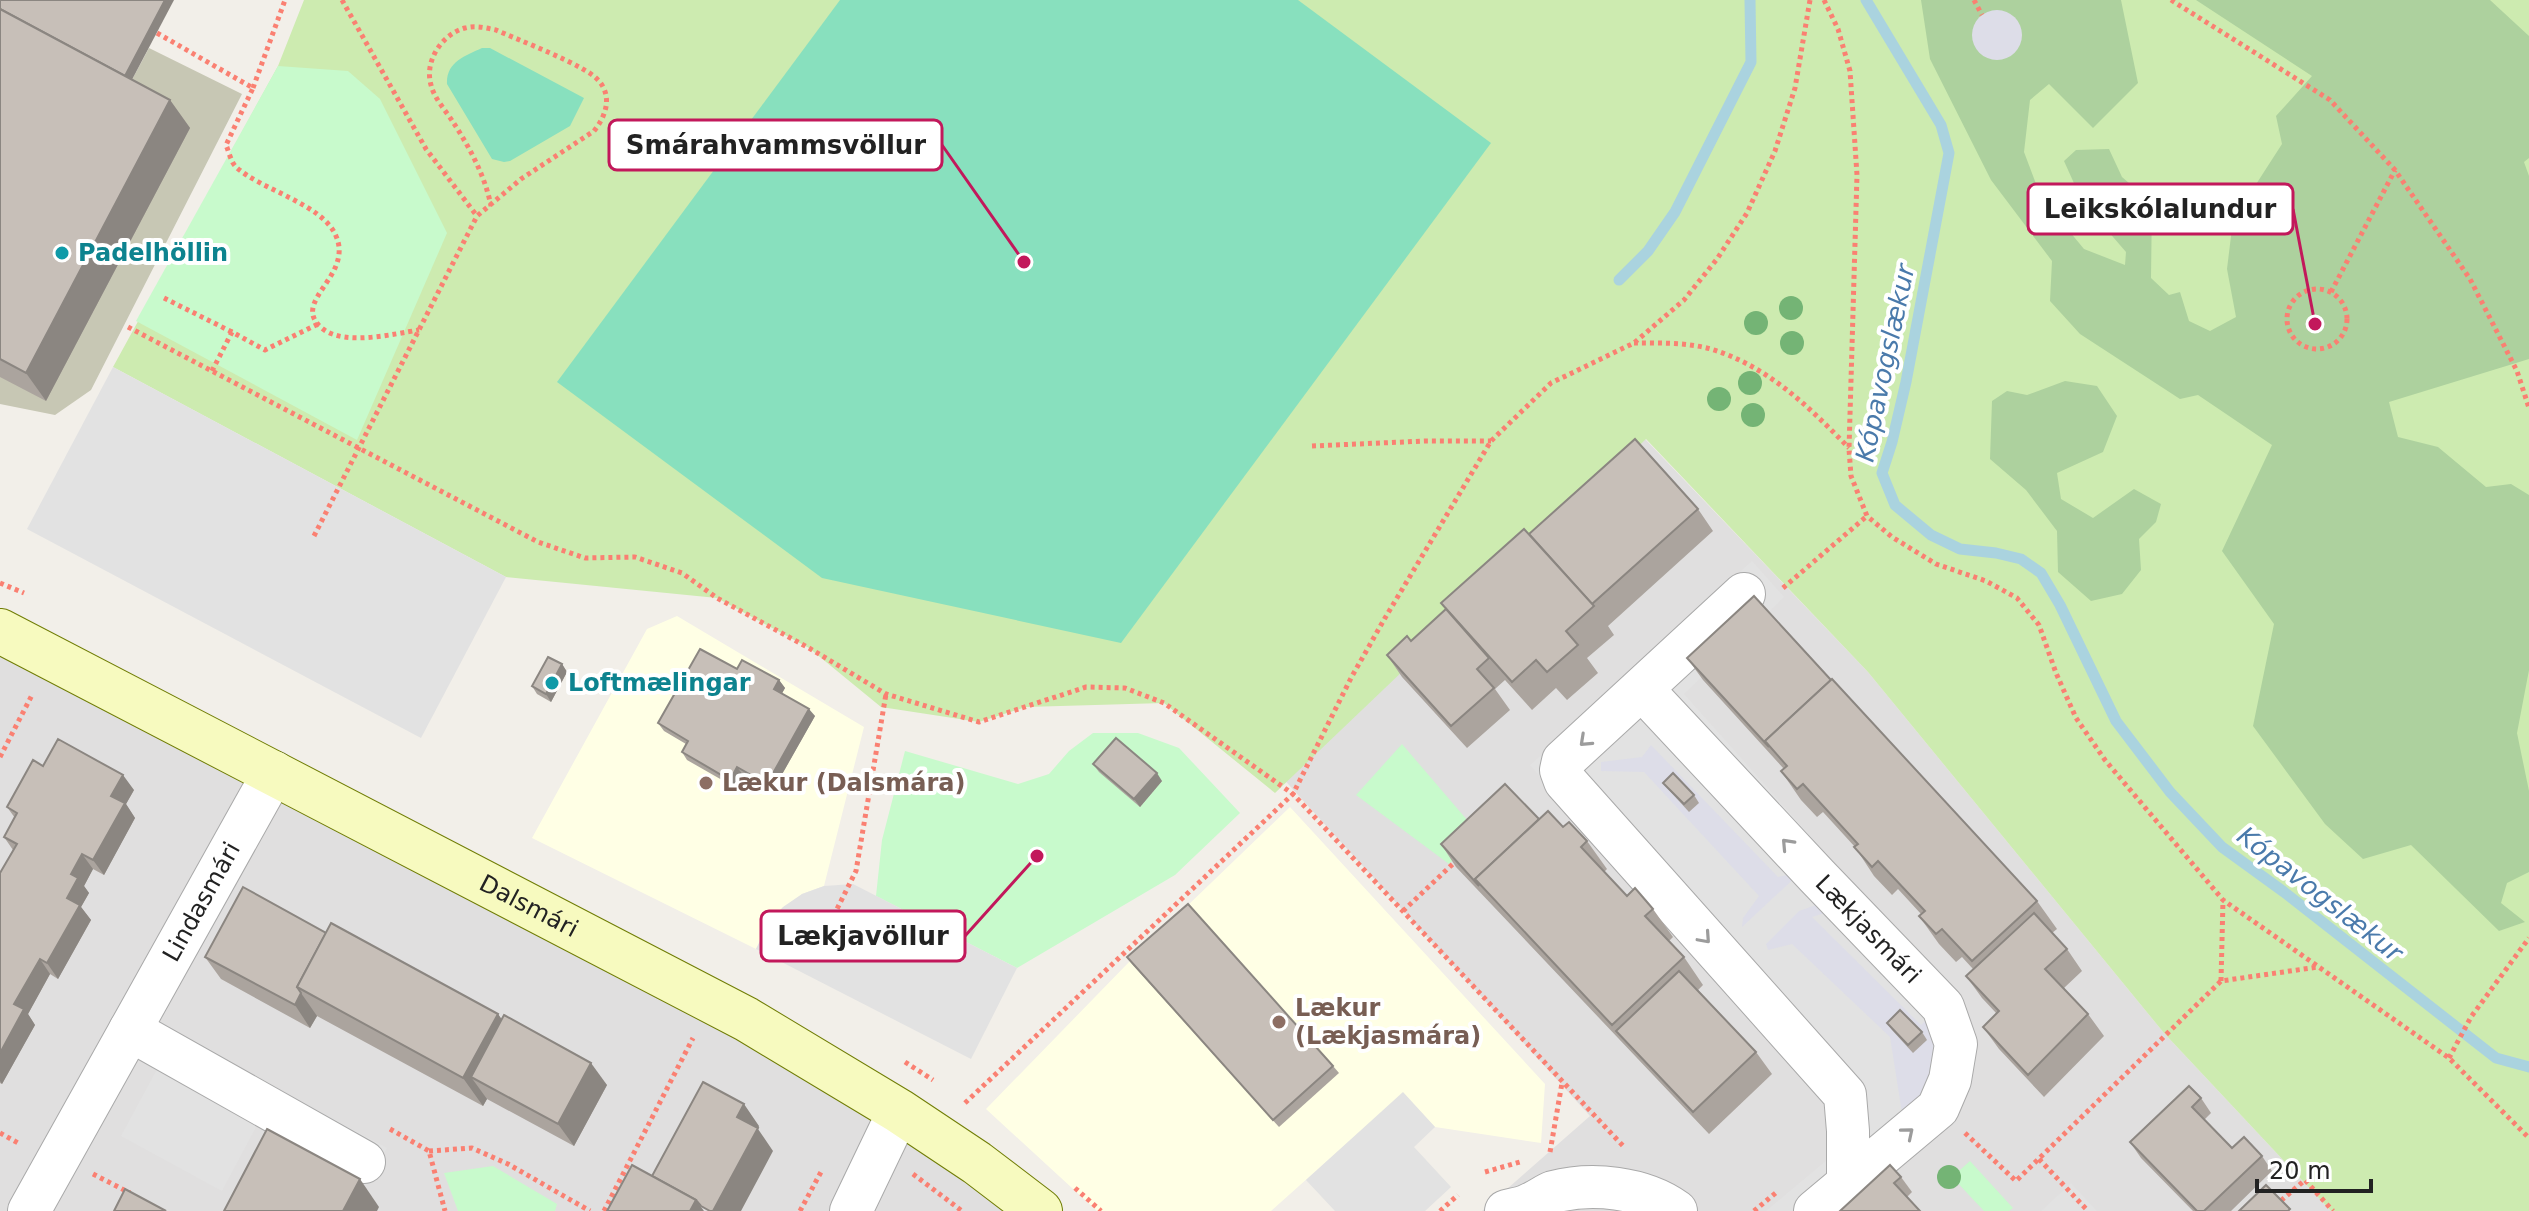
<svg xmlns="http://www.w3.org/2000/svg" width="2529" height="1211" viewBox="0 0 2529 1211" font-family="'DejaVu Sans',sans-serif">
<rect width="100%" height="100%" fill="#f2efe9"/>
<!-- residential -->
<g fill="#e0dfdf">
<polygon points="1645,439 1868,672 2164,1033 2331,1211 1482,1211 1590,1116 1279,774"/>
<polygon points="0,626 1047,1211 0,1211"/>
</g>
<!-- education -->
<g fill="#ffffe5">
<polygon points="677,616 864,727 824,886 802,894 770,921 756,949 532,838 647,629"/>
<polygon points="1290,807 1545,1084 1541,1143 1435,1127 1403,1093 1271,1211 1097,1211 986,1109 1131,960"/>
</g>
<!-- construction -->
<polygon fill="#c7c7b4" points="0,27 125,93 149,48 242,94 91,390 55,415 0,404"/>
<!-- grass -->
<polygon fill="#cdebb0" points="304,0 2529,0 2529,1211 2331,1211 2164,1033 1868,672 1646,439 1275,793 1164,703 1026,707 979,722 881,707 809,648 717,598 506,577 113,367 278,66"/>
<!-- forest -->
<g fill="#add19e">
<polygon points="1921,0 2121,0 2138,83 2093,128 2049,84 2030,100 2024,152 2041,197 2084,249 2125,265 2126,252 2082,201 2064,161 2076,150 2109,149 2122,177 2152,203 2151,278 2169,295 2180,292 2189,321 2210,331 2236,317 2227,269 2233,220 2282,144 2276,116 2312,76 2196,0 2490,0 2529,36 2529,158 2524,162 2529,176 2529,359 2389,402 2398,437 2438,447 2486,487 2511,484 2529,495 2529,670 2517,733 2529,791 2529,872 2507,883 2501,903 2525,922 2499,931 2411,845 2363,859 2325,824 2253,726 2274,624 2222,551 2272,445 2198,395 2180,399 2080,334 2050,301 2052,261 1991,180 1930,59"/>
<polygon points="2065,381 2097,386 2117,416 2103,452 2057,473 2061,499 2093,518 2134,489 2161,504 2156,522 2139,539 2141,570 2122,594 2091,601 2058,572 2057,531 2026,490 1990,459 1992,401 2007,391 2027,395"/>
</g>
<!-- park -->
<g fill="#c8facc">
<polygon points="278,66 348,71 380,99 447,233 357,440 136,321"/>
<polygon points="1093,733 1138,733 1179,748 1240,813 1175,875 1017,968 876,896 882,840 905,751 1018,784 1049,774 1069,751"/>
<polygon points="1402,744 1480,835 1449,864 1356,795"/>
<polygon points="1970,1161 2013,1208 2009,1211 1984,1211 1952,1177"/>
<polygon points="493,1166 557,1204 555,1211 458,1211 444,1173"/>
</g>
<!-- pitch -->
<g fill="#88e0be">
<polygon points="840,0 1298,0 1491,143 1121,643 822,578 557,382"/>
<path d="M482,48h8l94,50 -14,28 -60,35 -6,1 -12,-3 -45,-75c-1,-22 18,-28 35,-36z"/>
</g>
<!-- parking -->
<g fill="#e2e2e2">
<polygon points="113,367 506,577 421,738 27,529"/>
<polygon points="1752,561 1784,597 1684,694 1967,1012 1976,1064 1956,1112 1846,1211 1766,1211 1858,1134 1809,1085 1530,765 1639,671 1691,616"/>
<polygon points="853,884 1017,968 971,1059 756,949 770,921 783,907 802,894 824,886"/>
<polygon points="176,1034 387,1148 373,1175 262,1116 222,1191 121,1136"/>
<polygon points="1403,1092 1435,1127 1414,1147 1451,1187 1425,1211 1335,1211 1306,1180"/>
<polygon points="2071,1183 2097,1211 2041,1211"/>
</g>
<!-- plaza -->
<g fill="#dddde8">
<circle cx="1997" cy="35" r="25"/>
<polygon points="1651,745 1778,877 1801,872 1742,927 1743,918 1759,896 1644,772 1601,771 1601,762 1642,757"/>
<polygon points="1825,902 1840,908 1812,917 1921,1025 1937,1009 1941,1080 1902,1113 1890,1037 1792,944 1768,950 1766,944 1799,911"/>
</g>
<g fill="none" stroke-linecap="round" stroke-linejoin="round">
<!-- stream -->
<g stroke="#aad3df" stroke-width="11">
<polyline points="1866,0 1941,125 1949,153 1906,382 1892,442 1882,473 1895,505 1931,535 1960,549 1996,553 2021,559 2041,573 2060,605 2116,721 2170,792 2222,847 2284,892 2496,1058 2529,1067"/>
<polyline points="1619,280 1648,251 1675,212 1751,62 1750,0"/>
</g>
<!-- street casing -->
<g stroke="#a9a9a9" stroke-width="44">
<g id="street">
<polyline points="1744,594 1563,761 1561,770 1565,781 1845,1095 1848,1131 1848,1184"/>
<path id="s1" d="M1642,689l175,187 126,131 13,37 -6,36 -12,28 -123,103"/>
<polyline points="130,1030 364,1162"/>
<path id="s2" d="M29,1211l245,-439"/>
<polyline points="851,1211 899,1111"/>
<path d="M1506,1211c8,-2 17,-3 24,-7 8,-3 15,-9 23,-12 39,-10 90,-5 123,19"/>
</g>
</g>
<!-- secondary casing -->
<g stroke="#707d05" stroke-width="46">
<g id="secondary">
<path id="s3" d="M0,631l746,388 153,92 78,52 63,48"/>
</g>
</g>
<!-- path -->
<g stroke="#fa8072" stroke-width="5" stroke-dasharray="4 4" stroke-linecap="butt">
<polyline points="342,0 426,149 477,216"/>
<polyline points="1824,0 1838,29 1850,71 1857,175 1849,449 1851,476 1867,516 1892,537 1936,564 1986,581 2017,598 2039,625 2056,673 2076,718 2105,760 2223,900 2449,1058 2529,1138"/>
<polyline points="1974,0 1982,15"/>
<polyline points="2171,0 2330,100 2395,170 2470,279 2517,371 2529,408"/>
<path d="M157,33l96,55 -27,57c3,7 5,17 10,22 25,23 87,37 100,69 18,41 -48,66 -13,93 22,17 70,5 96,1"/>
<polyline points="253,88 285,0"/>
<circle cx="2317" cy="319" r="30"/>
<polyline points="2331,292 2395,170"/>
<polyline points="164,298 232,332"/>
<polyline points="128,327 538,542 585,558 635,557 682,573 717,598 809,648 886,694 979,722 1086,687 1125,688 1164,703 1293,794 1625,1148"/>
<path d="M1634,343c28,0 59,-1 86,9 53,19 91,57 129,96"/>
<polyline points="212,371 232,332 265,350 318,324"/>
<polyline points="1312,446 1426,441 1491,441"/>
<path d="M314,536l163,-320 44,-37 73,-48c12,-15 19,-35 4,-51 -11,-14 -82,-41 -102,-50 -10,-2 -20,-5 -31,-2 -23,6 -41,33 -34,57 3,13 15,26 22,37 17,26 32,54 38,84"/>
<polyline points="0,583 24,593"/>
<polyline points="1783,588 1867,516"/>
<polyline points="0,757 32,695"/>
<polyline points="1403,911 1457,860"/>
<polyline points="830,923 856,871 886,694"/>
<polyline points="2221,981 2223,900"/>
<polyline points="2449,1058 2471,1017 2529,938"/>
<polyline points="905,1062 933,1080"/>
<polyline points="965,1103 1293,794 1351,678 1385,618 1491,441 1551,383 1634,343 1684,300 1717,259 1747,213 1775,151 1795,88 1810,0"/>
<polyline points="390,1129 429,1151 445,1211"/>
<polyline points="0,1133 20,1144"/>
<polyline points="1965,1133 2016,1181 2221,981 2318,967"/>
<polyline points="429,1151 472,1148 508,1164 590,1211"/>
<polyline points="1550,1152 1562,1083"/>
<polyline points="2039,1159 2088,1211"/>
<polyline points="1485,1172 1520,1162"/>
<polyline points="93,1174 130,1193"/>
<polyline points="913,1174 962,1211"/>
<polyline points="1075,1188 1101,1211"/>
<polyline points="604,1211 693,1038"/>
<polyline points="800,1211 821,1172"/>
<polyline points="1440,1211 1458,1195"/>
<polyline points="1754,1211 1778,1191"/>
<polyline points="2269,1211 2305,1180 2333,1211"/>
</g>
<!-- street -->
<use href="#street" stroke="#fff" stroke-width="42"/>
<!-- secondary -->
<use href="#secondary" stroke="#f7fabf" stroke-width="44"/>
</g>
<!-- trees -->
<g fill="#74b475">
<circle cx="1791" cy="308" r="12"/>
<circle cx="1756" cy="323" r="12"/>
<circle cx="1792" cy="343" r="12"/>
<circle cx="1750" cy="383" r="12"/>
<circle cx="1719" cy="399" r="12"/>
<circle cx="1753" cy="415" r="12"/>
<circle cx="1949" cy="1177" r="12"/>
</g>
<!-- wall -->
<g fill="#aba49e">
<polygon points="0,0 132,80 170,100 190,128 46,401 0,377"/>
<polygon points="1698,509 1713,531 1608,626 1614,635 1587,658 1598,673 1567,700 1556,688 1532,710 1505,680 1495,689 1510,710 1467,748 1402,677 1387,655 1411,641 1446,609 1441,603 1529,534"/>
<polygon points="1687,658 2037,901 2057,929 2052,933 2067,949 2082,971 2064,988 2088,1014 2104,1036 2044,1097 1999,1049 1983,1027 1997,1014 1982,998 1966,976 1973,969 1962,957 1956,962 1939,944 1919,916 1921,914 1898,889 1892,895 1874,876 1855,847 1823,812 1817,817 1801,800 1781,771 1784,769 1703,680"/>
<polygon points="562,664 567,672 551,702 537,694 532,686"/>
<polygon points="737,669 779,680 785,688 782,693 815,716 772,792 743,775 736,788 687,760 682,752 686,744 664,731 658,723"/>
<polygon points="1093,764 1162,781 1140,807 1099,772"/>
<polygon points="43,766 134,790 126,804 135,818 104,875 93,869 84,886 89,893 81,907 91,920 58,979 50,974 28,1014 35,1025 2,1084 0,1083 0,873 13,850 4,837 15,818 7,807"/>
<polygon points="1663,783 1694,795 1699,803 1689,812 1669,790"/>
<polygon points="1539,819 1563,827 1587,841 1607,869 1604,872 1627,896 1653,909 1673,937 1669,941 1684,957 1703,985 1698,990 1756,1052 1772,1074 1709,1134 1456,867 1441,844"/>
<polygon points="326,933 498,1014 502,1020 607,1085 574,1146 487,1099 483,1106 317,1016 310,1028 221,979 205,957"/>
<polygon points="1127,957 1333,1066 1339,1073 1279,1127 1133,965"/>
<polygon points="1887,1023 1922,1032 1927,1040 1913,1053 1892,1030"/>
<polygon points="2201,1098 2211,1113 2204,1120 2232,1148 2262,1156 2272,1171 2231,1211 2193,1211 2141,1158 2130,1142"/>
<polygon points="1901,1177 1912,1192 1907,1197 1840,1211"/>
</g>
<!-- shaded-wall -->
<g fill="#8b8681">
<polygon points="165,0 174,0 125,93 119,86"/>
<polygon points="170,100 190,128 46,401 26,373"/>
<polygon points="562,664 567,672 551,702 546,694"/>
<polygon points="779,680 785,688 780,697 774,689"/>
<polygon points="809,709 815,716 772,792 767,784"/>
<polygon points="737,767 743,775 736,788 730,780"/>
<polygon points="1157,773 1162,781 1140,807 1134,799"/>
<polygon points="123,775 134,790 126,804 135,818 104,875 93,860 111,796"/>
<polygon points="82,854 93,869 84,886 89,893 81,907 91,920 58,979 47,963 67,898 71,874"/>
<polygon points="40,959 50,974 28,1014 35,1025 2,1084 0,1081 0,1053 14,1004"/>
<polygon points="301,993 317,1016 310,1028 295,1005"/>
<polygon points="498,1014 517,1042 471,1077 487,1099 483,1106 463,1078"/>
<polygon points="591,1063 607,1085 574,1146 558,1124"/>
<polygon points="744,1104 759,1126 758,1129 773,1151 741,1211 713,1211 737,1117"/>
<polygon points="360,1179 379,1207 377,1211 343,1211"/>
<polygon points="696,1200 704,1211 690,1211"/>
</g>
<!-- building -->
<g fill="#c7bfb8" stroke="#8b8681" stroke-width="2">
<polygon points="0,0 165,0 125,76 0,9"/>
<polygon points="0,9 170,100 26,373 0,359"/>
<polygon points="1635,439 1698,509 1592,604 1529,534"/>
<polygon points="1524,529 1594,606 1566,631 1578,645 1547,672 1536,660 1512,682 1441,603"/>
<polygon points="1754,596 1831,680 1765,741 1769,747 1687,658"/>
<polygon points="1446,609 1489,658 1477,669 1494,688 1451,726 1387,655 1407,636 1411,641"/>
<polygon points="700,649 737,669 742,660 779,680 774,689 809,709 767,784 737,767 730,780 682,752 688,741 658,723"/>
<polygon points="548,657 562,664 546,694 532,686"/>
<polygon points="1832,679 2037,901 1972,961 1942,929 1936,934 1919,916 1925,911 1878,861 1872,867 1854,847 1858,844 1803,784 1797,789 1788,779 1781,771 1787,766 1765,741"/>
<polygon points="1116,738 1157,773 1134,799 1093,764"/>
<polygon points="58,739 123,775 111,796 125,803 93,860 82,854 71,874 78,878 67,898 80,905 47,963 40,959 14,1004 24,1009 0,1053 0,873 17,844 4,837 17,813 7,807 33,760 43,766"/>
<polygon points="1673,773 1694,795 1684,804 1663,783"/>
<polygon points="1505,784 1539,819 1475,879 1479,886 1441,844"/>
<polygon points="1548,811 1563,827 1569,822 1587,841 1581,847 1627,896 1635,888 1653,909 1645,916 1684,957 1612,1025 1475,879"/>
<polygon points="243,887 326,933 297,987 301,993 295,1005 205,957"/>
<polygon points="1188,904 1333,1066 1273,1120 1127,957"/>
<polygon points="2034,913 2067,949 2045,969 2088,1014 2028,1075 1983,1027 1999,1011 1966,976"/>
<polygon points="331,923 498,1014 463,1078 297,987"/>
<polygon points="1679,971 1756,1052 1693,1112 1616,1031"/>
<polygon points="1900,1010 1922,1032 1908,1045 1887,1023"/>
<polygon points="504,1015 591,1063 558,1124 471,1077"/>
<polygon points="703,1082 744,1104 737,1117 758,1128 713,1211 710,1211 701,1206 696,1200 652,1176"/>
<polygon points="2189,1086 2201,1098 2192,1107 2232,1148 2244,1137 2262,1156 2204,1211 2197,1211 2130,1142"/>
<polygon points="267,1129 360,1179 343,1211 224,1211"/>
<polygon points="632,1165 696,1200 690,1211 607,1211"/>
<polygon points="1890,1165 1901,1177 1894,1183 1920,1211 1840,1211"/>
<polygon points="2266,1185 2290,1209 2288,1211 2239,1211"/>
<polygon points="125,1189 166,1211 114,1211"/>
</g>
<!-- one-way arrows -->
<defs><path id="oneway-chevron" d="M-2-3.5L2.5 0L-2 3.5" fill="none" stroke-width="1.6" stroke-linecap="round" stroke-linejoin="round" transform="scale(2)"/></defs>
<g stroke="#9c9c9c">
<use href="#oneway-chevron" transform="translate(1585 741) rotate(137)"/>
<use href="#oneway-chevron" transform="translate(1787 844) rotate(-133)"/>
<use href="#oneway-chevron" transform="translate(1705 938) rotate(48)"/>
<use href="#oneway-chevron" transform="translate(1908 1133) rotate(-40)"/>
</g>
<!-- markers -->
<g fill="#0f9aa8" stroke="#fff" stroke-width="3">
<circle cx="62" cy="253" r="8"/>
<circle cx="552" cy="683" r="8"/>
</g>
<g fill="#8d6e63" stroke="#fff" stroke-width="3">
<circle cx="706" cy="783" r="8"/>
<circle cx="1279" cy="1022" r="8"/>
</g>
<g text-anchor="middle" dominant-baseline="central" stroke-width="8" stroke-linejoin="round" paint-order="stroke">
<!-- culture labels -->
<g font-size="24" font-weight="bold" fill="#0d838f" stroke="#fff" text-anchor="start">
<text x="78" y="253">Padelhöllin</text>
<text x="568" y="683">Loftmælingar</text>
</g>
<!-- education labels -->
<g font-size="24" font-weight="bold" fill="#785e54" stroke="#fff" text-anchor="start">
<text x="722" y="783">Lækur (Dalsmára)</text>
<text x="1295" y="1008">Lækur<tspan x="1295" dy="28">(Lækjasmára)</tspan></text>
</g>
<!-- street labels -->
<g font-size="24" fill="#222" stroke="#fff">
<text stroke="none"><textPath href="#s2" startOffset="354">Lindasmári</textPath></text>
<text stroke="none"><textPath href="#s3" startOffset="596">Dalsmári</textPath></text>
<text stroke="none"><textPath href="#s1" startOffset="330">Lækjasmári</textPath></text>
</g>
<!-- water labels -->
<g font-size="26" font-style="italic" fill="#4a7aab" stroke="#fff">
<text transform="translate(1885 363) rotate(-78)">Kópavogslækur</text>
<text transform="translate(2320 894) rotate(38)">Kópavogslækur</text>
</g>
</g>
<!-- callouts -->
<path fill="none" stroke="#c2185b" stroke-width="3" d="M1024 262L942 145M2315 324L2293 209M1037 856L965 936"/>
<g fill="#c2185b" stroke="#fff" stroke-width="3">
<circle cx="1024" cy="262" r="8"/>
<circle cx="2315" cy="324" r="8"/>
<circle cx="1037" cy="856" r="8"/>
</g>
<g fill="#fff" stroke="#c2185b" stroke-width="3">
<rect x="609" y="120" width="333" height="50" rx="8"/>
<rect x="2028" y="184" width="265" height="50" rx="8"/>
<rect x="761" y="911" width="204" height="50" rx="8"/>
</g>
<g font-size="26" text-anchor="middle" font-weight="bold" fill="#222">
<text x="776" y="154">Smárahvammsvöllur</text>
<text x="2160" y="218">Leikskólalundur</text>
<text x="863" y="945">Lækjavöllur</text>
</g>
<!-- scale -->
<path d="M2257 1179v12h114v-12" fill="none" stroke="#222222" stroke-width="4"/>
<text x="2269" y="1179" font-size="24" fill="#222222" stroke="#ffffff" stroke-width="6" paint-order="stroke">20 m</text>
</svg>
